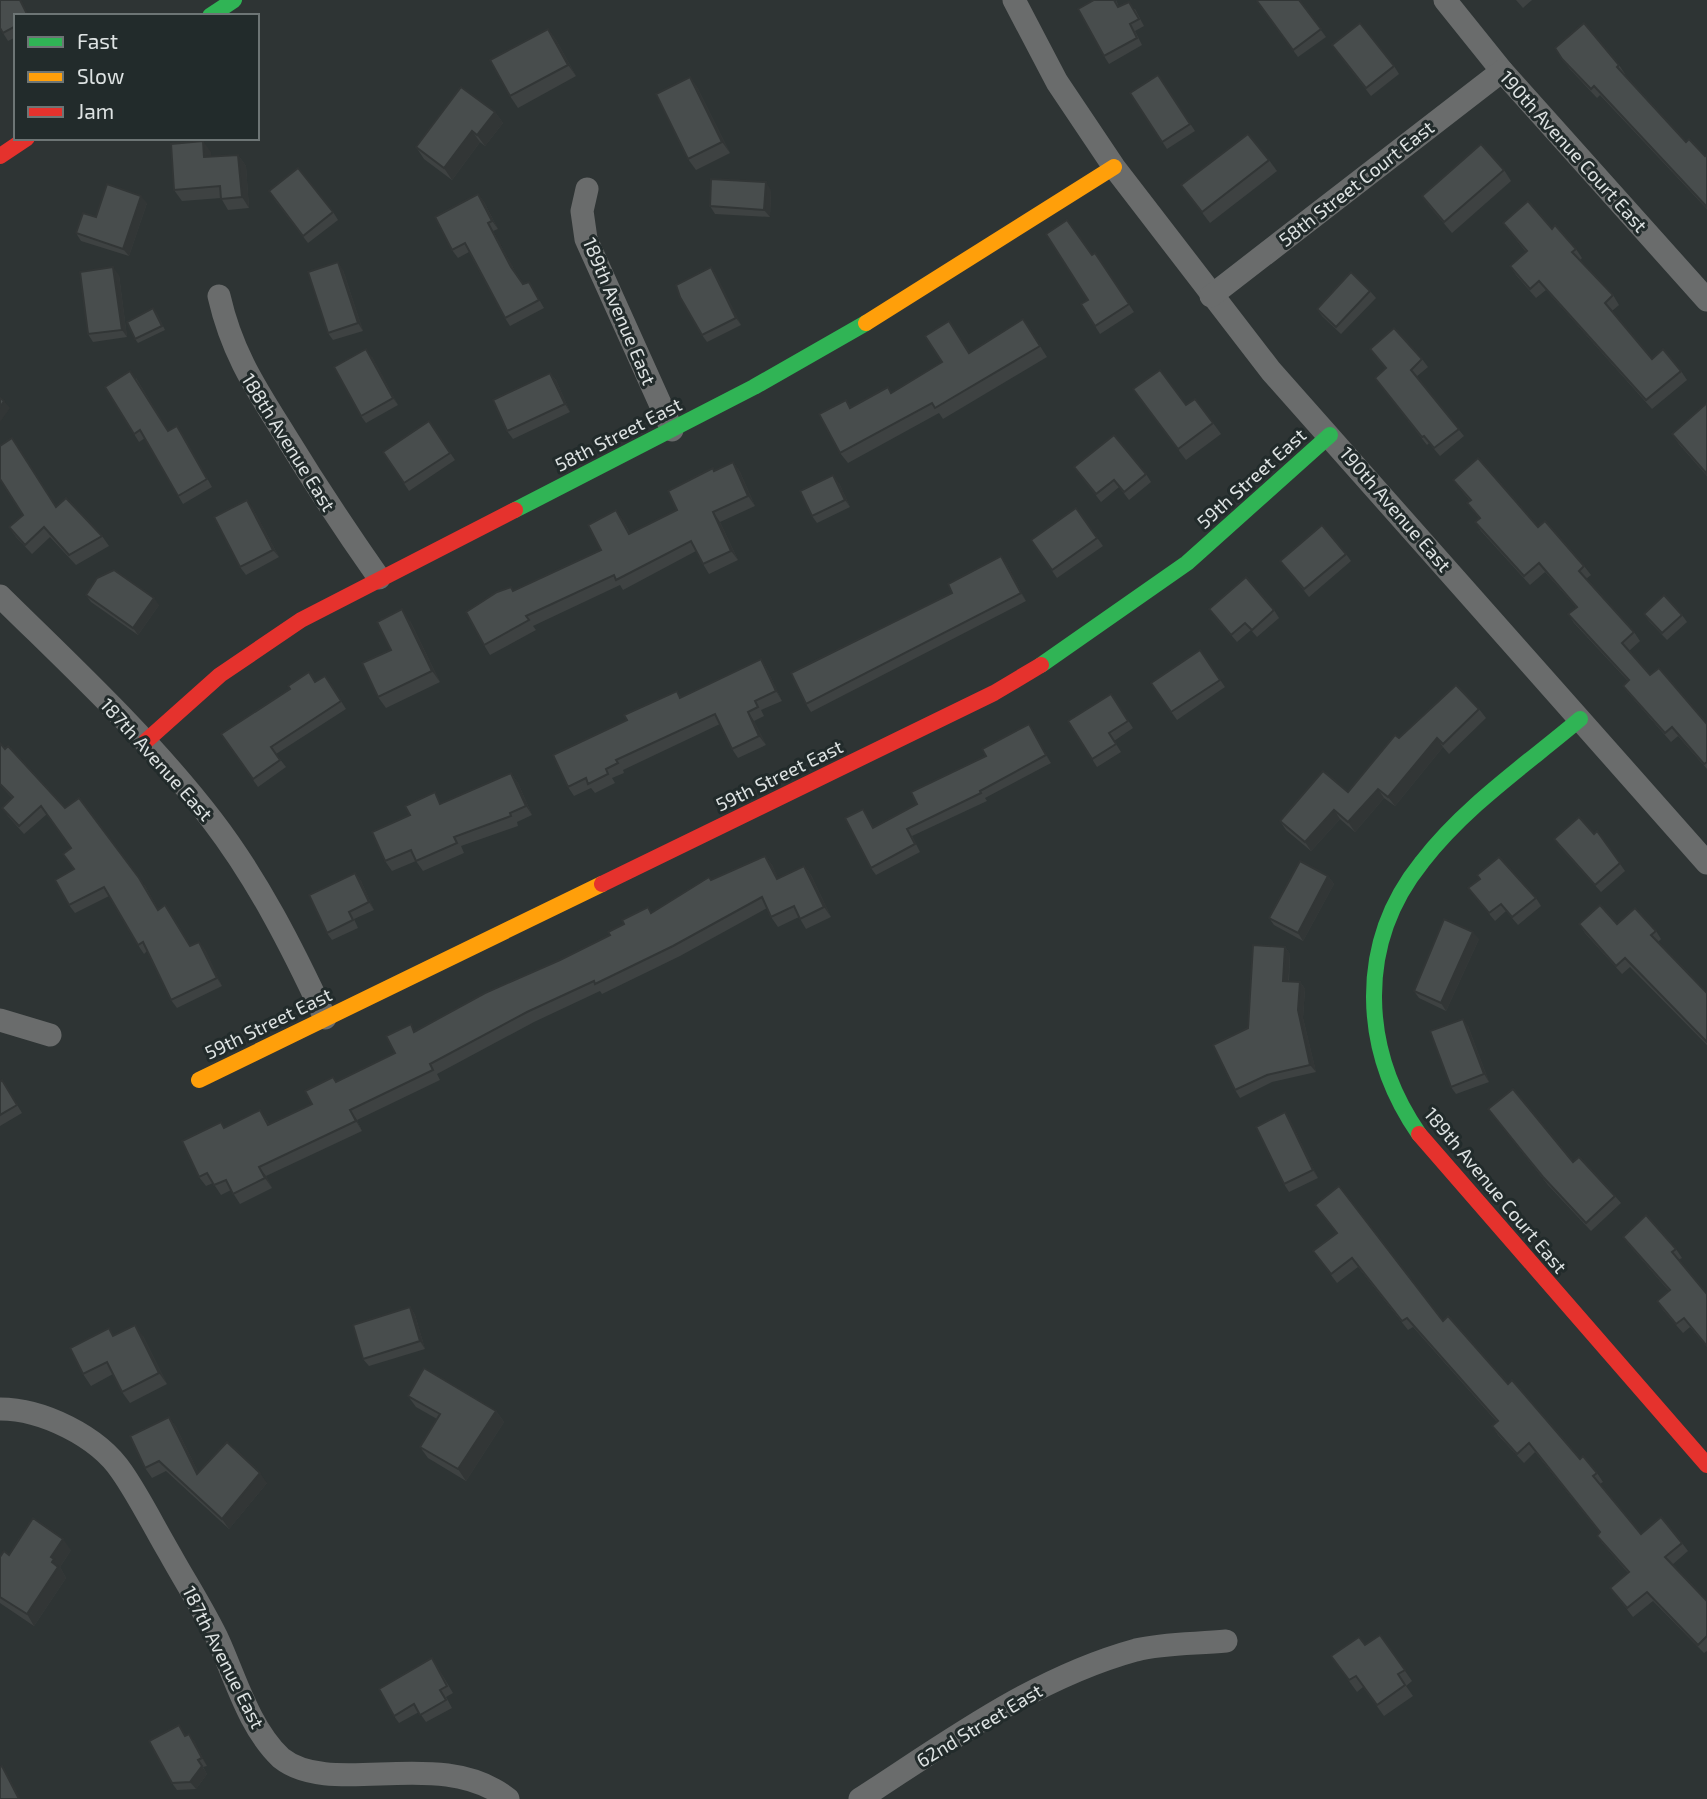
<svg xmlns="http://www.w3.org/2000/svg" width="1707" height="1799" viewBox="0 0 1707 1799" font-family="'Exo 2',sans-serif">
<rect width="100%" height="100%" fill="#2e3434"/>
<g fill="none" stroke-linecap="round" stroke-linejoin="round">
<!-- street -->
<g stroke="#6a6c6c" stroke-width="23">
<polyline points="1014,0 1057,82 1114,167 1271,371 1707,863"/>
<polyline points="1445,0 1502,71 1707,300"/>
<polyline points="587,189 582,211 586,239 672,430"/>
<path d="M219,296c13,57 36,91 66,139 30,49 61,96 94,143"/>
<polyline points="1211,296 1502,71"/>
<path d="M0,596c73,72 149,142 212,224 46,60 81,129 113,198"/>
<polyline points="0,1020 50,1035"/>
<path d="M0,1409c42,0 98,27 122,63 18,26 32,55 48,82 16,29 35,58 49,88 17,38 31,87 62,116 51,41 160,-13 227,41"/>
<path d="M860,1799c88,-57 174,-121 276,-149 28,-7 61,-6 90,-9"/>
</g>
<!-- fast -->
<g stroke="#30b455" stroke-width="16">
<polyline points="210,16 234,0"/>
<polyline points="515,510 754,387 866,323"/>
<polyline points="1041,665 1187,563 1330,435"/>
<path d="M1419,1134c-58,-84 -63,-190 3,-272 43,-56 105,-98 158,-143"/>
</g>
<!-- slow -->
<g stroke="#ff9f0a" stroke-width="16">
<polyline points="866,323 1114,167"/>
<polyline points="199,1080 602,884"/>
</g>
<!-- jam -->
<g stroke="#e5322d" stroke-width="16">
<polyline points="0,156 27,138"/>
<polyline points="146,741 220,675 301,620 515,510"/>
<polyline points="602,884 994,693 1041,665"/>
<polyline points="1419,1134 1707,1465"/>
</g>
</g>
<!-- wall -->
<g fill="#3e4242">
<polygon points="1116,0 1119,7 1135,9 1144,26 1135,31 1142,45 1109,64 1104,56"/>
<polygon points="1299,0 1326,37 1298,57 1257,1"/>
<polygon points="1516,0 1532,0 1523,8"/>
<polygon points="16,16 16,37 8,41 3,33"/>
<polygon points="548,29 556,40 576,76 518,108 510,96"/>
<polygon points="1337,52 1394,66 1399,74 1371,96"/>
<polygon points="1562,59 1619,65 1625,74 1624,75 1686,142 1705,156 1707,154 1707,209 1600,95 1597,98 1569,68"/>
<polygon points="1158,75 1195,131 1167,149 1130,93"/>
<polygon points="690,77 698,89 730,153 696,170 688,159"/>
<polygon points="495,112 503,123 485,146 480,142 452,180 424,159 416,147"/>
<polygon points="211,152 211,157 238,155 246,166 249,208 228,210 221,198 182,201 174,190"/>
<polygon points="1269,160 1277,171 1210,223 1181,185"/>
<polygon points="1504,170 1511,181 1452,233 1430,207 1422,196"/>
<polygon points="771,190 770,217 715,214 710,206"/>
<polygon points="478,194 484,202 498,229 493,231 517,275 523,284 529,282 544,308 510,326 505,318 469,252 458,258 452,250"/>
<polygon points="274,199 333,212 338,220 308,243"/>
<polygon points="147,203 129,256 81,241 76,233 96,217"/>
<polygon points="1503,223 1552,229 1576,249 1582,258 1580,260 1613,295 1619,305 1612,311 1652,359 1681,371 1687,380 1652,409 1546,290 1536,298 1516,275 1510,266 1526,252"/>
<polygon points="1095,253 1134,312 1100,334 1081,304 1088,300 1092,255"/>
<polygon points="711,267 716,275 741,325 707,342 702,335"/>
<polygon points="343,270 363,331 333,340 328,333"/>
<polygon points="119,275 127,337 93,342 88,334"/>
<polygon points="1370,291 1376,298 1341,334 1322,316 1317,309"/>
<polygon points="156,312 165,330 138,343 135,339"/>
<polygon points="1023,319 1047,357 943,419 939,413 848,463 840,453 846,400 851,407 888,387 892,393 942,362 949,321 970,353"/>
<polygon points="1370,349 1422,359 1428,367 1416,377 1464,436 1440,456 1429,443 1427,445 1375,378 1386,368"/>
<polygon points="372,357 398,405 366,423 361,416"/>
<polygon points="550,373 556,380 570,412 513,439 507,431"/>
<polygon points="136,378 168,431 182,434 212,487 183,504 145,438 139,442 134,434"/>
<polygon points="1141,400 1186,405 1213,423 1221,434 1186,460"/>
<polygon points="1707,403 1707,476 1679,444 1672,434"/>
<polygon points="429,421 455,460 409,491 383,452"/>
<polygon points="733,462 740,472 755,506 720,522 738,560 709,574 703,564 696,551 623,590 620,585 533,626 536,630 490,655 484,645 513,591 601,550 623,520 630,533 677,510 713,468 714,471"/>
<polygon points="1074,467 1146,474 1151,482 1129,500 1119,487 1101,502"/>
<polygon points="1453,480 1538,527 1584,566 1591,575 1586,579 1634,632 1640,641 1629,651 1650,675 1707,724 1707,769 1678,736 1671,742 1629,694 1623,686 1628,681 1574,623 1568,614 1576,607 1545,572 1530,585 1481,531 1475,522 1479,518 1467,503 1470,501"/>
<polygon points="839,483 850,507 817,523 812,516"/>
<polygon points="57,507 102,536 109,546 76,565 50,537 32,554 16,537 9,527 23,515"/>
<polygon points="252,507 279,557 246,575 240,567"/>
<polygon points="1076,508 1103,546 1057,578 1031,540"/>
<polygon points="1346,554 1351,561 1309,597 1280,561"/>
<polygon points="1006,563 1026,601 811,712 806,704 952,593"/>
<polygon points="86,595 159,605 138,635 91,602"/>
<polygon points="1209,609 1274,610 1279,618 1257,637 1251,630 1237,642"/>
<polygon points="1644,614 1682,615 1687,622 1667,640 1649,621"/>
<polygon points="410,621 440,682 386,708 378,697 391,650"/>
<polygon points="1200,650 1225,687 1177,720 1151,683"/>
<polygon points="761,659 767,669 782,701 761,710 764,716 754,721 766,745 738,758 732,749 720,724 623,770 624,773 612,778 615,783 595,793 591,788 574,796 568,787 627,720 677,691 681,697"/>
<polygon points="325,676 346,709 276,754 286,767 258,787 221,734 290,689 315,682"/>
<polygon points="1111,694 1133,728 1114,741 1121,752 1097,767 1092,759"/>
<polygon points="1479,709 1486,718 1449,754 1443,747 1395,806 1384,798 1355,832 1340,819 1311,851 1286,830 1280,821 1348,792 1399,738"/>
<polygon points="1029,724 1051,763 985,798 987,801 912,836 920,852 876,875 871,868 863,809 874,828 917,804 986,756"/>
<polygon points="0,743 145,886 158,909 165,905 190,946 199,942 205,950 222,986 177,1008 171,1000 147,951 144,954 138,945 109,896 75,913 69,905 74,869 71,848 47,814 24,834 8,816 2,808 12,798 0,785"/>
<polygon points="511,773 518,783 532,815 517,822 518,826 461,846 464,853 423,871 416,861 392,871 385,861 410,815 442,803"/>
<polygon points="1597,831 1625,871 1601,892 1559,846 1554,839 1594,834"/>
<polygon points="765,856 772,865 778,878 804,866 811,875 831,917 806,929 799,917 778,927 771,917 767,908 680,956 602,994 600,991 534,1022 437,1074 440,1080 357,1120 362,1131 266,1176 272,1188 240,1204 231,1190 221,1195 213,1183 206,1186 199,1177 260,1110 269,1124 312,1104 333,1077 337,1082 395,1053 415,1031 610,935 712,880"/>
<polygon points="355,873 361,881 374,910 354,919 358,928 332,940 327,933"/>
<polygon points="1328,876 1334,884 1303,941 1274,925 1269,918"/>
<polygon points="1480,879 1536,898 1541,906 1518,925 1506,911 1495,921 1468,888"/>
<polygon points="1579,924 1617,924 1656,931 1661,939 1658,942 1707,993 1707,1045 1630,967 1622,974 1585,933"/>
<polygon points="1479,939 1446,1011 1419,998 1414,991"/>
<polygon points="1285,947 1290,954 1289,981 1300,982 1305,989 1303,1018 1316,1072 1272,1082 1240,1098 1235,1090 1248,1028"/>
<polygon points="1468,1026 1489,1082 1456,1094 1451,1087"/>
<polygon points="2,1080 22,1113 0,1126 0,1082"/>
<polygon points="1488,1109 1573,1162 1615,1196 1621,1203 1591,1231 1548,1185"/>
<polygon points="1285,1112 1290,1120 1318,1178 1289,1192 1284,1184"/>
<polygon points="1336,1234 1443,1321 1508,1384 1580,1459 1597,1473 1603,1482 1600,1484 1641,1534 1682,1543 1688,1551 1672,1565 1707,1601 1707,1651 1704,1653 1653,1601 1633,1617 1610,1588 1628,1573 1603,1544 1597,1536 1600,1533 1535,1452 1524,1463 1498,1435 1492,1426 1497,1422 1413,1327 1408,1330 1358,1267 1337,1283 1313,1251"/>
<polygon points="1623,1237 1676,1249 1682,1258 1678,1260 1707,1294 1707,1347 1690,1327 1683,1333 1663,1310 1657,1301 1669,1291 1629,1245"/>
<polygon points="410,1307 415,1315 425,1349 369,1366 363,1359"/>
<polygon points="114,1335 143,1336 167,1384 130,1403 122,1392 113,1374 91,1386 83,1374"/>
<polygon points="408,1396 496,1411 504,1422 466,1481 428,1458 420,1447 437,1419 416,1407"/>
<polygon points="169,1417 176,1427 198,1472 267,1483 229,1529 166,1471 152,1478 145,1468"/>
<polygon points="71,1550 60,1567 66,1578 34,1626 0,1603 0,1557 9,1555"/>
<polygon points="1380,1635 1412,1681 1406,1686 1413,1696 1384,1716 1363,1687 1357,1692 1331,1656 1365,1645"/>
<polygon points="432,1658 453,1693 446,1697 452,1708 426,1722 419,1712 399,1723 394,1716"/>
<polygon points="186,1735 194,1741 207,1766 203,1767 207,1774 196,1789 177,1790 172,1783"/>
</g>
<!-- shaded-wall -->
<g fill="#323636">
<polygon points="548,29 556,40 576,76 568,65"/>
<polygon points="690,77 698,89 730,153 722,142"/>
<polygon points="495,112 503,123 485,146 477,135"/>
<polygon points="472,131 480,142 452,180 444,168"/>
<polygon points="203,141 211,152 212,169 204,157"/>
<polygon points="238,155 246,166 249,208 242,197"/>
<polygon points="766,182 771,190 770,217 764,210"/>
<polygon points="478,194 484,202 498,229 492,221"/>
<polygon points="141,196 147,203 129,256 123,249"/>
<polygon points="488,223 493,231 517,275 511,267"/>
<polygon points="338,262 343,270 363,331 358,323"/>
<polygon points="113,267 119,275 127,337 122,330"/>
<polygon points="711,267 716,275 741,325 736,318"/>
<polygon points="366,349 372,357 398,405 393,398"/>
<polygon points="550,373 556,380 570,412 565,404"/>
<polygon points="4,401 10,408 0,422 0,407"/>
<polygon points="733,462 740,472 755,506 748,496"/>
<polygon points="833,475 839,483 850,507 845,500"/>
<polygon points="247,500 252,507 279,557 273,550"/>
<polygon points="616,510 623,520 635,544 629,534"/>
<polygon points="713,512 720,522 738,560 731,551"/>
<polygon points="1001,556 1006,563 1026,601 1021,593"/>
<polygon points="154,598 159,605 138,635 133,628"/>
<polygon points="402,609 410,621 440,682 432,671"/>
<polygon points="761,659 767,669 782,701 776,691"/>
<polygon points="748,712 754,721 766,745 759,736"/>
<polygon points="1029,724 1034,731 1051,763 1046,755"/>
<polygon points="1437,738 1443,747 1395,806 1388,797"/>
<polygon points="511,773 518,783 532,815 526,806"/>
<polygon points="1378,789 1384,798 1355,832 1348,822"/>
<polygon points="1334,810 1340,819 1311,851 1305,842"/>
<polygon points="765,856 772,865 784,889 777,879"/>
<polygon points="804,866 811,875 831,917 824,907"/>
<polygon points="355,873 361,881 374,910 369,902"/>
<polygon points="1328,876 1334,884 1303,941 1298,933"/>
<polygon points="1473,932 1479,939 1446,1011 1441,1003"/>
<polygon points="199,942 205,950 222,986 217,978"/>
<polygon points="1285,947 1290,954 1288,988 1283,981"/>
<polygon points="1300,982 1305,989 1303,1018 1316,1072 1310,1065 1298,1010"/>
<polygon points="1463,1019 1468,1026 1489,1082 1484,1074"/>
<polygon points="350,1110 357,1120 362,1131 356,1121"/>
<polygon points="1285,1112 1290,1120 1318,1178 1313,1170"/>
<polygon points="259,1167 266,1176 272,1188 265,1178"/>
<polygon points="410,1307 415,1315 425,1349 420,1341"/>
<polygon points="135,1325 143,1336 167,1384 159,1373"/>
<polygon points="496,1411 504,1422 466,1481 458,1469"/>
<polygon points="169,1417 176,1427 204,1484 197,1474"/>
<polygon points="260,1473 267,1483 229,1529 222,1519"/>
<polygon points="63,1539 71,1550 60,1567 66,1578 34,1626 27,1614 52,1562 51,1557"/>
<polygon points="189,1734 194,1741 207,1766 202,1758"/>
<polygon points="198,1760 207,1774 196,1789 190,1782"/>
<polygon points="2,1766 9,1777 21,1799 19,1799"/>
</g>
<!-- building -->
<g fill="#484d4d" stroke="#323636" stroke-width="2">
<polygon points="0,0 20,0 28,16 16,16 16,26 3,33 0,28"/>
<polygon points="1094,0 1114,0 1118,7 1129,2 1139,19 1130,24 1137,38 1104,56 1078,9"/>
<polygon points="1258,0 1299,0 1321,29 1293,50 1257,1"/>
<polygon points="1360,23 1394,66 1366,88 1332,45"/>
<polygon points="1584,23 1619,65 1617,67 1686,142 1689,139 1705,156 1707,154 1707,207 1594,86 1591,89 1562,59 1555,48"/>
<polygon points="548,29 568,65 510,96 490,60"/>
<polygon points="1158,75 1190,124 1162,142 1130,93"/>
<polygon points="690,77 722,142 688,159 656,94"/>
<polygon points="461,87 495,112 477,135 472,131 444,168 416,147"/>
<polygon points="1248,134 1269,160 1202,212 1181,185"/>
<polygon points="203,141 204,157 238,155 242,197 221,199 220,186 174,190 171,144"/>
<polygon points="1481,144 1504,170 1444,222 1422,196"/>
<polygon points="298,168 333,212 303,236 269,191"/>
<polygon points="711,179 766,182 764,210 710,206"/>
<polygon points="107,184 141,196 123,249 76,233 83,213 96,217"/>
<polygon points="478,194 492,221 488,223 511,267 523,284 529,282 539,300 505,318 465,243 452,250 435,217"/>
<polygon points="1528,201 1552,229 1555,225 1576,249 1572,252 1613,295 1605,303 1652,359 1663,349 1681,371 1646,400 1539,281 1530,289 1510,266 1527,251 1503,223"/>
<polygon points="1067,220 1092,255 1095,253 1129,304 1095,326 1081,304 1088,300 1046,234"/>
<polygon points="338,262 358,323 328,333 308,272"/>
<polygon points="113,267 122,330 88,334 80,272"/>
<polygon points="711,267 736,318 702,335 680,297 676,285"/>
<polygon points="1351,272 1370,291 1336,327 1317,309"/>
<polygon points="153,308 162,326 135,339 127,322"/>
<polygon points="1023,319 1040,346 935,408 932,403 840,453 819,414 846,400 850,408 888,387 891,393 942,362 925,336 949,321 969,353"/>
<polygon points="1394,328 1422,359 1411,370 1459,429 1434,448 1424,436 1422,437 1375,378 1386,368 1370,349"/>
<polygon points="366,349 393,398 361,416 334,367"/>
<polygon points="1160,370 1186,405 1195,399 1213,423 1178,449 1133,389"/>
<polygon points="130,371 168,431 177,426 207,479 178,496 140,430 134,434 105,387"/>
<polygon points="550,373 565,404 507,431 493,400"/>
<polygon points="0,398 4,401 0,407"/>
<polygon points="1707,403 1707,474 1672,434"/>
<polygon points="429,421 450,453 404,483 383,452"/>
<polygon points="1114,435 1146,474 1124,492 1114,480 1096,494 1074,467"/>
<polygon points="12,438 56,507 66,498 102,536 69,555 44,527 25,545 9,527 23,515 0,479 0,446"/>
<polygon points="1478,458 1538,527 1545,521 1584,566 1579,571 1634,632 1622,643 1650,675 1659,668 1707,724 1707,762 1704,764 1672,727 1665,733 1623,686 1629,680 1568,614 1577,607 1539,563 1524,576 1475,522 1480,518 1467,503 1471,500 1453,480"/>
<polygon points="733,462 748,496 713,512 731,551 703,564 691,541 616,580 614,575 526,616 529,620 484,645 466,612 497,592 511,587 513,591 601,550 588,525 616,510 629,534 677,510 668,491 713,468 714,471"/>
<polygon points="833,475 845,500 812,516 800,491"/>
<polygon points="247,500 273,550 240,567 214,517"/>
<polygon points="1076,508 1097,538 1052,570 1031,540"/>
<polygon points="1322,525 1346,554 1304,589 1280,561"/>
<polygon points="1001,556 1021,593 806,704 791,673 952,593 948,584"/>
<polygon points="114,570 154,598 133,628 86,595 97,578"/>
<polygon points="1246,577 1274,610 1252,630 1245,623 1231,635 1209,609"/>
<polygon points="1664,595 1682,615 1662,633 1644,614"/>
<polygon points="402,609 432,671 378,697 362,663 391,650 377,622"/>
<polygon points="1200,650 1220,680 1171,712 1151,683"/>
<polygon points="761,659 776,691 755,701 758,707 748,712 759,736 732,749 715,714 616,760 618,763 606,769 608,774 588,784 586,778 568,787 553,755 627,720 624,715 677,691 680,698"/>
<polygon points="309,672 315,682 325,676 341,701 271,747 280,760 253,779 221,734 290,689 288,686"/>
<polygon points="1456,685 1479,709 1443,744 1437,738 1388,797 1378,789 1348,822 1334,810 1305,842 1280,821 1323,771 1348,792 1395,735 1399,738"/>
<polygon points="1111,694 1128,721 1109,733 1116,744 1092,759 1068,721"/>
<polygon points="1029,724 1046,755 980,791 981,793 907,829 915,844 871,868 845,818 863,809 873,828 917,804 911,792 986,756 982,749"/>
<polygon points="0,743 5,749 8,746 65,808 79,798 139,878 158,910 165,905 190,946 199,942 217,978 171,1000 143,942 138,945 104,887 69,905 55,880 74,869 63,854 71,848 41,806 19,826 2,808 13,797 0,784"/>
<polygon points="511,773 526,806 510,813 511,816 454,837 457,843 416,861 411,850 385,861 372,832 410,815 405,806 435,792 440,804"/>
<polygon points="1579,817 1594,834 1597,831 1620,863 1595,885 1554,839"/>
<polygon points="765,856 777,879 804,866 824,907 800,919 794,906 771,917 762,897 673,946 595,984 594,981 527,1012 430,1064 433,1070 350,1110 356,1121 259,1167 265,1178 233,1194 226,1180 214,1185 207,1173 199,1177 182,1141 221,1122 224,1128 260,1110 268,1125 312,1104 305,1091 333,1077 336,1082 395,1053 386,1036 411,1024 414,1032 485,993 560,960 610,935 608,932 624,924 622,920 648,907 651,913 709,877 711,880"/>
<polygon points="1499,857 1536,898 1512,917 1501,904 1489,913 1468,888 1480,879 1477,875"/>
<polygon points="1300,861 1328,876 1298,933 1269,918"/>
<polygon points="355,873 369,902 349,912 353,920 327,933 309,895"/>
<polygon points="1600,905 1617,924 1635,908 1656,931 1651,935 1707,993 1707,1042 1625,958 1616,966 1579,924"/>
<polygon points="1444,919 1473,932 1441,1003 1414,991"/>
<polygon points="1253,945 1285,947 1283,981 1300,982 1298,1010 1310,1065 1267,1075 1235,1090 1213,1045 1248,1028"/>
<polygon points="1463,1019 1484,1074 1451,1087 1430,1031"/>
<polygon points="2,1080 17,1105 0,1115 0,1082"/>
<polygon points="1513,1089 1573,1162 1579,1157 1615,1196 1586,1223 1543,1177 1488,1109"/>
<polygon points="1285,1112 1313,1170 1284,1184 1256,1127"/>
<polygon points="1339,1186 1443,1321 1448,1316 1508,1384 1512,1380 1580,1459 1583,1456 1597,1473 1593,1476 1641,1534 1661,1517 1682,1543 1665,1557 1707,1601 1707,1636 1698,1645 1647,1592 1627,1608 1610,1588 1629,1572 1597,1536 1600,1532 1529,1443 1517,1454 1492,1426 1498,1421 1407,1318 1402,1321 1352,1258 1331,1274 1313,1251 1337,1233 1315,1205"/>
<polygon points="1646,1215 1676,1249 1672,1252 1707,1294 1707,1346 1684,1318 1676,1324 1657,1301 1670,1290 1623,1237"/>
<polygon points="410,1307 420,1341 363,1359 353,1325"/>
<polygon points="135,1325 159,1373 122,1392 107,1362 83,1374 70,1348 109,1328 113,1336"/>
<polygon points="424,1368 496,1411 458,1469 420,1447 440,1414 408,1396"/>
<polygon points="169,1417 197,1474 227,1442 260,1473 222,1519 159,1461 145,1468 130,1436"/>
<polygon points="33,1518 63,1539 51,1557 54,1559 52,1562 58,1567 27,1614 0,1597 0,1557 4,1551 9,1555"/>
<polygon points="1380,1635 1405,1670 1398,1674 1405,1685 1377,1705 1356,1676 1349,1680 1331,1656 1359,1637 1365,1645"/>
<polygon points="432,1658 447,1686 440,1690 446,1700 420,1715 414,1704 394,1716 379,1689"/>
<polygon points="179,1725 185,1736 189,1734 202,1758 198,1760 202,1766 190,1782 172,1783 149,1741"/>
<polygon points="2,1766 19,1799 0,1799 0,1767"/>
</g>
<g text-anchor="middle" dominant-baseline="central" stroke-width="6" stroke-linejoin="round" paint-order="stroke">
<!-- street labels -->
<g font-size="19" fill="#dee3e3" stroke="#222b2b">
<text transform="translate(1574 151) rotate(48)">190th Avenue Court East</text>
<text transform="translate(1356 183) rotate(-38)">58th Street Court East</text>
<text transform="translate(620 311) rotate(67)">189th Avenue East</text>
<text transform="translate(618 434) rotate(-27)">58th Street East</text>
<text transform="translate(289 442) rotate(58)">188th Avenue East</text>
<text transform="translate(1251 478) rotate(-42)">59th Street East</text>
<text transform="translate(1396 509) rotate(49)">190th Avenue East</text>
<text transform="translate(157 759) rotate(48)">187th Avenue East</text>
<text transform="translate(779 775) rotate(-26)">59th Street East</text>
<text transform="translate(268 1023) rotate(-26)">59th Street East</text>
<text transform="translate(1496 1190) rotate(50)">189th Avenue Court East</text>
<text transform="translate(224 1657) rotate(63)">187th Avenue East</text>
<text transform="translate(979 1725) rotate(-31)">62nd Street East</text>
</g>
</g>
<!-- legend -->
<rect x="14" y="14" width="245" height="126" fill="#222b2b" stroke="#6d7575" stroke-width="2"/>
<rect x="28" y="37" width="35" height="10" fill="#30b455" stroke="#6d7575" stroke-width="2"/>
<text x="77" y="49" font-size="21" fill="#dee3e3">Fast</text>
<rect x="28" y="72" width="35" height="10" fill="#ff9f0a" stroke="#6d7575" stroke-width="2"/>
<text x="77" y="84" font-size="21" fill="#dee3e3">Slow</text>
<rect x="28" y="107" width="35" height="10" fill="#e5322d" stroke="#6d7575" stroke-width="2"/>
<text x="77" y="119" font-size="21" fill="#dee3e3">Jam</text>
</svg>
